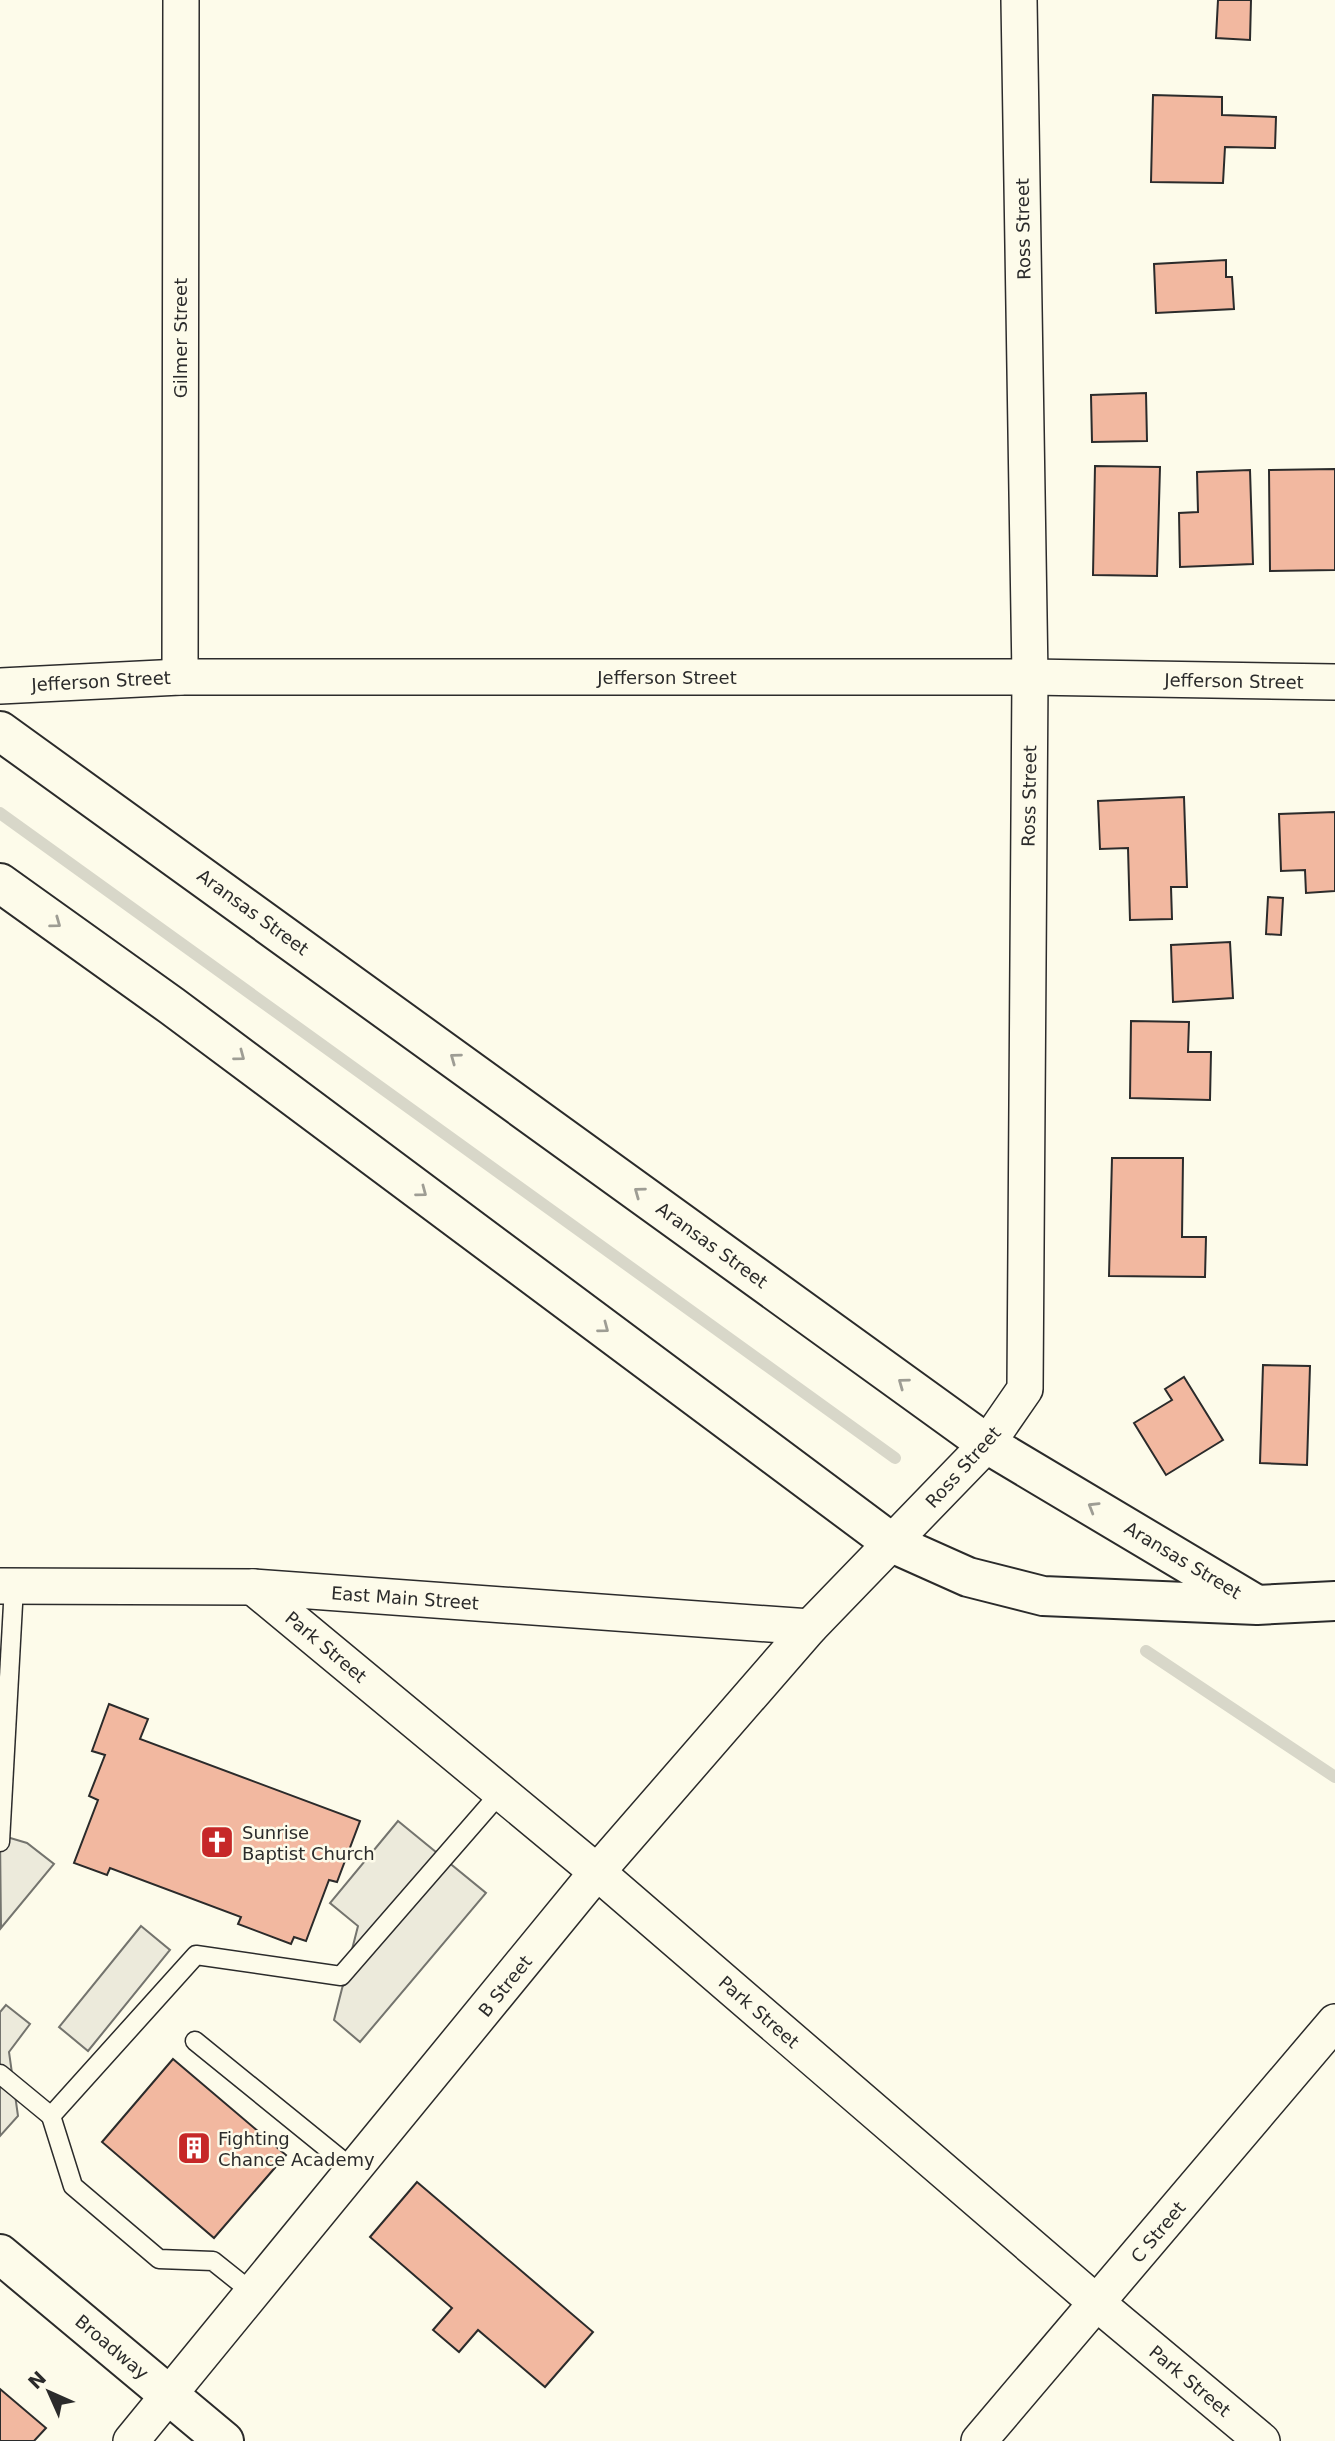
<svg xmlns="http://www.w3.org/2000/svg" width="1335" height="2441" viewBox="0 0 1335 2441" font-family="'DejaVu Sans',sans-serif">
<rect width="100%" height="100%" fill="#fdfbea"/>
<!-- parking -->
<g fill="#eceadb" stroke="#74746e" stroke-width="2">
<polygon points="398,1821 486,1893 360,2042 334,2020 358,1926 330,1903"/>
<polygon points="0,1835 27,1843 54,1864 1,1928"/>
<polygon points="141,1926 170,1950 88,2051 59,2027"/>
<polygon points="6,2005 30,2024 9,2052 18,2116 0,2136 0,2012"/>
</g>
<g fill="none" stroke-linecap="round" stroke-linejoin="round">
<!-- stream -->
<g stroke="#d8d7c9" stroke-width="12">
<polyline points="0,813 895,1458"/>
<polyline points="1146,1651 1335,1777"/>
</g>
</g>
<!-- building -->
<g fill="#f2b8a0" stroke="#2b2b2b" stroke-width="2">
<polygon points="1218,0 1251,0 1250,40 1216,38"/>
<polygon points="1153,95 1222,97 1222,115 1276,117 1275,148 1225,147 1223,183 1151,182"/>
<polygon points="1226,260 1226,277 1232,277 1234,309 1156,313 1154,264"/>
<polygon points="1146,393 1147,441 1092,442 1091,395"/>
<polygon points="1095,466 1160,467 1157,576 1093,575"/>
<polygon points="1335,469 1335,570 1270,571 1269,470"/>
<polygon points="1250,470 1253,564 1180,567 1179,513 1198,512 1197,472"/>
<polygon points="1184,797 1187,887 1171,887 1172,919 1130,920 1128,848 1100,849 1098,801"/>
<polygon points="1335,812 1335,891 1306,893 1305,870 1281,871 1279,814"/>
<polygon points="1268,897 1283,898 1281,935 1266,934"/>
<polygon points="1230,942 1233,998 1173,1002 1171,945"/>
<polygon points="1131,1021 1189,1022 1188,1052 1211,1052 1210,1100 1130,1098"/>
<polygon points="1112,1158 1183,1158 1182,1237 1206,1237 1205,1277 1109,1276"/>
<polygon points="1263,1365 1310,1366 1307,1465 1260,1463"/>
<polygon points="1184,1377 1223,1440 1166,1475 1134,1423 1172,1400 1165,1389"/>
<polygon points="109,1704 148,1719 140,1739 360,1821 337,1882 329,1880 306,1941 294,1937 291,1944 238,1924 241,1917 110,1868 107,1875 74,1863 98,1800 89,1796 105,1755 92,1751"/>
<polygon points="173,2059 286,2155 214,2238 102,2142"/>
<polygon points="417,2182 593,2332 545,2387 478,2330 459,2352 433,2330 452,2308 370,2237"/>
<polygon points="0,2389 46,2428 34,2441 0,2441"/>
</g>
<g fill="none" stroke-linecap="round" stroke-linejoin="round">
<!-- lane casing -->
<g stroke="#2b2b2b" stroke-width="21">
<g id="lane">
<polyline points="0,1842 14,1586"/>
<polyline points="195,2041 354,2170"/>
<polyline points="0,2074 51,2116 196,1955 341,1976 501,1792"/>
<polyline points="51,2116 73,2186 159,2259 213,2261 253,2293"/>
</g>
</g>
<!-- street casing -->
<g stroke="#2b2b2b" stroke-width="38">
<g id="street">
<polyline points="180,677 181,0"/>
<polyline points="0,686 180,677 1030,677 1335,682"/>
<polyline points="0,1586 253,1587 810,1627"/>
<polyline points="253,1587 597,1872 1098,2304 1262,2441"/>
<polyline points="131,2441 597,1872 810,1627 987,1444 1025,1389 1030,677 1019,0"/>
<polyline points="979,2441 1335,2022"/>
</g>
</g>
<!-- secondary casing -->
<g stroke="#2b2b2b" stroke-width="42">
<g id="secondary">
<polyline points="0,731 987,1444 1252,1602"/>
<polyline points="0,883 172,1006 892,1543 968,1577 1043,1596 1257,1605 1335,1601"/>
<polyline points="0,2254 224,2441"/>
</g>
</g>
<!-- lane -->
<use href="#lane" stroke="#fdfbea" stroke-width="18"/>
<!-- street -->
<use href="#street" stroke="#fdfbea" stroke-width="35"/>
<!-- secondary -->
<use href="#secondary" stroke="#fdfbea" stroke-width="38"/>
</g>
<!-- one-way arrows -->
<defs><path id="oneway-chevron" d="M-2-3.5L2.5 0L-2 3.5" fill="none" stroke-width="1.6" stroke-linecap="round" stroke-linejoin="round" transform="scale(1.75)"/></defs>
<g stroke="#9e9d94">
<use href="#oneway-chevron" transform="translate(56 923) rotate(36)"/>
<use href="#oneway-chevron" transform="translate(240 1056) rotate(37)"/>
<use href="#oneway-chevron" transform="translate(455 1058) rotate(-144)"/>
<use href="#oneway-chevron" transform="translate(422 1192) rotate(37)"/>
<use href="#oneway-chevron" transform="translate(639 1192) rotate(-144)"/>
<use href="#oneway-chevron" transform="translate(604 1328) rotate(37)"/>
<use href="#oneway-chevron" transform="translate(903 1383) rotate(-144)"/>
<use href="#oneway-chevron" transform="translate(1093 1507) rotate(-149)"/>
</g>
<!-- icons -->
<defs>
<g id="church-square" transform="scale(1.75)"><rect x="-9" y="-9" width="18" height="18" rx="4" fill="#c62828" stroke="#fdfbea"/><path d="M-1.2-6h2.4v3.5h3.3v2.4h-3.3V6h-2.4V-.1h-3.3v-2.4h3.3Z" fill="#fff"/></g>
<g id="building-square" transform="scale(1.75)"><rect x="-9" y="-9" width="18" height="18" rx="4" fill="#c62828" stroke="#fdfbea"/><path d="M-4-6H4V6H1V3H-1V6H-4ZM-2.5-4.3h1.7v1.8h-1.7ZM.8-4.3h1.7v1.8H.8ZM-2.5-1h1.7V.8h-1.7ZM.8-1h1.7V.8H.8Z" fill="#fff"/></g>
</defs>
<g fill-rule="evenodd">
<use href="#church-square" x="217" y="1842"/>
<use href="#building-square" x="194" y="2148"/>
</g>
<g text-anchor="middle" dominant-baseline="central" stroke-width="5" stroke-linejoin="round" paint-order="stroke">
<!-- street labels -->
<g font-size="18" fill="#2b2b2b" stroke="#fdfbea">
<text transform="translate(1023 229) rotate(-91)">Ross Street</text>
<text transform="translate(180 338) rotate(-90)">Gilmer Street</text>
<text x="667" y="677">Jefferson Street</text>
<text transform="translate(101 681) rotate(-3)">Jefferson Street</text>
<text transform="translate(1234 681) rotate(1)">Jefferson Street</text>
<text transform="translate(1029 796) rotate(-89)">Ross Street</text>
<text transform="translate(253 912) rotate(36)">Aransas Street</text>
<text transform="translate(712 1245) rotate(36)">Aransas Street</text>
<text transform="translate(963 1467) rotate(-48)">Ross Street</text>
<text transform="translate(1183 1560) rotate(31)">Aransas Street</text>
<text transform="translate(405 1598) rotate(4)">East Main Street</text>
<text transform="translate(326 1647) rotate(40)">Park Street</text>
<text transform="translate(505 1986) rotate(-51)">B Street</text>
<text transform="translate(759 2012) rotate(41)">Park Street</text>
<text transform="translate(1158 2232) rotate(-50)">C Street</text>
<text transform="translate(112 2347) rotate(40)">Broadway</text>
<text transform="translate(1190 2381) rotate(40)">Park Street</text>
</g>
<!-- poi labels -->
<g font-size="18" fill="#2b2b2b" stroke="#fdfbea" text-anchor="start">
<text x="242" y="1832">Sunrise<tspan x="242" dy="21">Baptist Church</tspan></text>
<text x="218" y="2138">Fighting<tspan x="218" dy="21">Chance Academy</tspan></text>
</g>
</g>
<!-- north arrow -->
<g transform="translate(49 2392) rotate(315)" stroke="#fdfbea" stroke-width="5" paint-order="stroke">
<path d="M0-5L12 26L0 18L-12 26Z" fill="#2b2b2b"/>
<text y="-10" font-size="19" font-weight="bold" text-anchor="middle" fill="#2b2b2b">N</text>
</g>
</svg>
